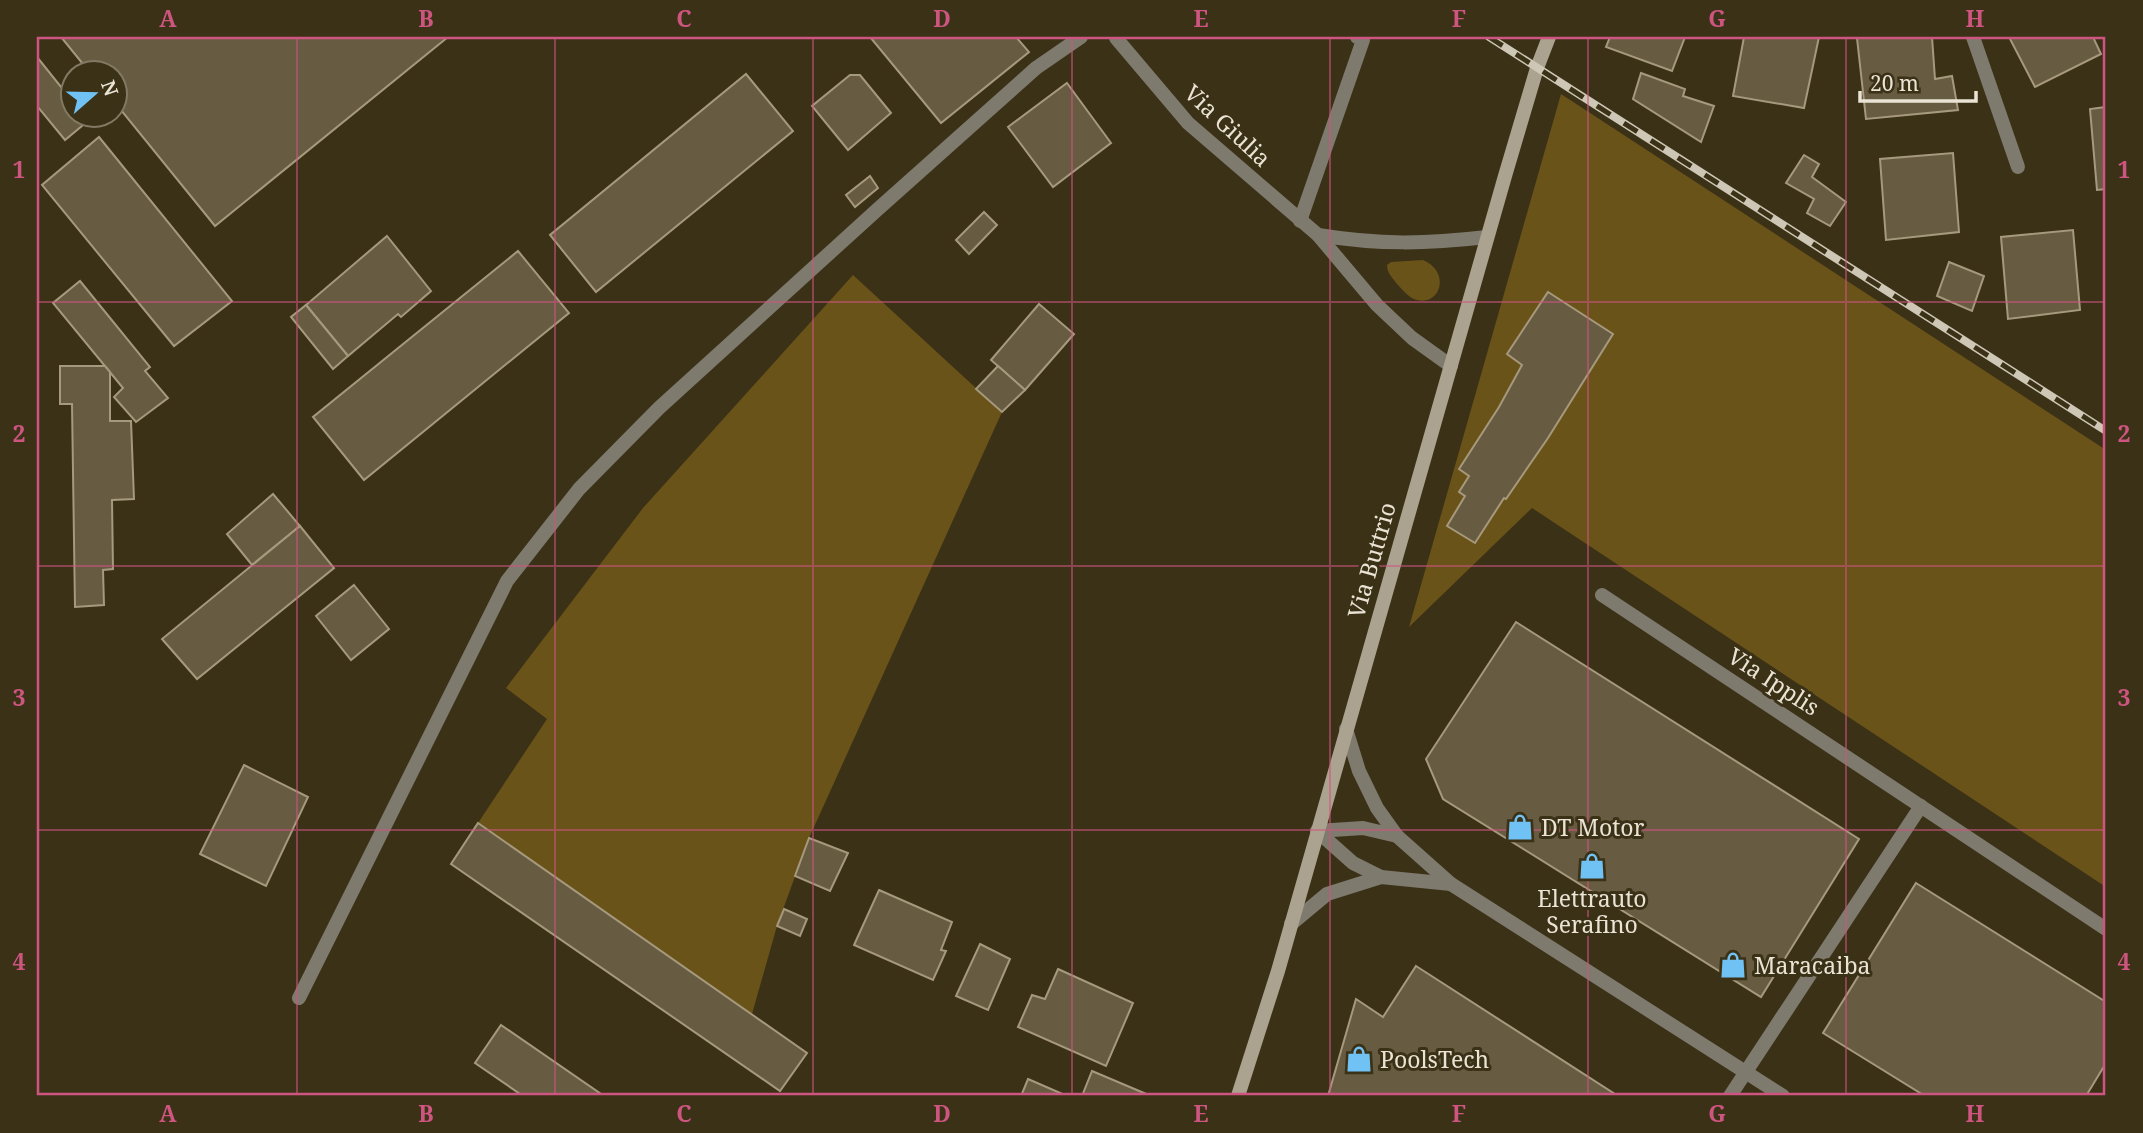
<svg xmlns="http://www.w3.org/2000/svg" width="2143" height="1133" viewBox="0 0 2143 1133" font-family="'Noto Serif',serif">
<rect width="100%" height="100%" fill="#3b3117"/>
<!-- green -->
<g fill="#695319">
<polygon points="1561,94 2106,450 2106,887 1532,508 1409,627"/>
<path d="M1423,260c29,12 17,49 -9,39 -7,-3 -12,-10 -17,-15 -5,-7 -10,-11 -10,-19l4,-3z"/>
<polygon points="853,275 1002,412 809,838 777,926 752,1014 478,823 547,719 506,688 643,508"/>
</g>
<!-- building -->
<g fill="#675c41" stroke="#a6997d" stroke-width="2">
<polygon points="61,37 448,37 215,226 116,104 116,74 91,74"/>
<polygon points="870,37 1016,37 1029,52 941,123"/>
<polygon points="1610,37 1685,37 1672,71 1606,47"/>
<polygon points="1744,37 1819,37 1804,108 1733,96"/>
<polygon points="1932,37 1935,79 1952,76 1958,110 1866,119 1857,38"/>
<polygon points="2009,37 2093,37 2101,54 2035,87"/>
<polygon points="37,57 74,103 74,116 83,116 88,121 65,140 37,106"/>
<polygon points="1641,73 1685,89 1683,96 1714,106 1701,142 1633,99"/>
<polygon points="746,74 793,131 596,292 550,235"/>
<polygon points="850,75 860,75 891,113 848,150 812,106"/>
<polygon points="1067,83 1111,143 1053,187 1008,127"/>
<polygon points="2106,107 2106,189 2097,190 2090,109"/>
<polygon points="99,137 232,301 174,346 42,185"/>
<polygon points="1953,153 1959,232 1886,240 1880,159"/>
<polygon points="1804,155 1819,164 1812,177 1846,202 1830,226 1807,213 1814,199 1786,183"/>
<polygon points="870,176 878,188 855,207 846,195"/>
<polygon points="984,212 997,225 969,254 956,240"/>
<polygon points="2073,230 2080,310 2008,319 2001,237"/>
<polygon points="387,236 431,291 401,317 398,314 348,356 306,305"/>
<polygon points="518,251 569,313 364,480 313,417"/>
<polygon points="1949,262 1984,276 1972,311 1937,296"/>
<polygon points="80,281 150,367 145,371 168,398 136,422 114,397 123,388 53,303"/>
<polygon points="1548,292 1613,334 1548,438 1506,499 1504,498 1475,543 1447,526 1465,496 1459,492 1469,476 1459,469 1499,407 1522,365 1507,354"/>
<polygon points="1039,304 1074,334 1025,390 991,360"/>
<polygon points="306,305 348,356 333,369 291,317"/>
<polygon points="60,366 105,366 110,372 110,421 131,421 134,499 112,500 113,569 103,570 104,605 75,607 72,404 60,404"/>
<polygon points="998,366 1025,390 1002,412 976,389"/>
<polygon points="273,494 300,526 252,565 227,534"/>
<polygon points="300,526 334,568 197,679 162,639"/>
<polygon points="354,585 389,629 351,660 316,616"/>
<polygon points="1516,622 1859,839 1761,997 1443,799 1426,759"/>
<polygon points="244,765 308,797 266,886 200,854"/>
<polygon points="478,823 807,1053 780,1091 451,864"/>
<polygon points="809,838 848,853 830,891 795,876"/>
<polygon points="1916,883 2106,1002 2106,1063 2086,1096 1925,1096 1823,1033"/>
<polygon points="879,890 952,922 941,950 946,951 933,980 854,945"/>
<polygon points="784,909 807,919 800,936 777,926"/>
<polygon points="980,944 1010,959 988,1010 956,996"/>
<polygon points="1416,966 1618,1096 1328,1096 1356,999 1383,1017"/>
<polygon points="1058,969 1133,1003 1106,1066 1018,1027 1032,995 1045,999"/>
<polygon points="501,1025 604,1096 523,1096 475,1063"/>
<polygon points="1092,1071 1151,1096 1082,1096"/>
<polygon points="1028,1079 1067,1096 1021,1096"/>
</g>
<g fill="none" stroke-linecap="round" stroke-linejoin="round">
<!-- lane -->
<g stroke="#7f7a6e" stroke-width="14">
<polyline points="1300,221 1363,40 1357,37"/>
<polyline points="299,998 507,581 579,489 659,408 878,209 1036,68 1081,37"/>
</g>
<!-- street -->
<g stroke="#7f7a6e" stroke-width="14">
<polyline points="1973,37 2018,167"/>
<polyline points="1116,38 1188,123 1318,235 1377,305 1412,338 1451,366"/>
<path d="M1318,235c62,10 108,9 169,2"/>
<polyline points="1602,595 2106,929"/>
<polyline points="1346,729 1359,771 1377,808 1397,836 1451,884 1783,1096"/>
<polyline points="1317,831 1353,863 1381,877 1451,884"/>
<polyline points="1317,831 1363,828 1397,836"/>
<polyline points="1291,924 1327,894 1381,877"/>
<polyline points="1730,1096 1921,806"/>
</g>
<!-- secondary -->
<polyline stroke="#aba28f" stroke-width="14" points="1238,1096 1278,971 1505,176 1537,68 1549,37"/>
<!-- rail casing -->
<g stroke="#cec7b6" stroke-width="8">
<polyline id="rail" points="1489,37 2106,431"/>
</g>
<!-- rail -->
<use href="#rail" stroke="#3b3117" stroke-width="5" stroke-dasharray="16" stroke-linecap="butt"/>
</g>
<!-- grid -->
<path fill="none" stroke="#ce5580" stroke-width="2" stroke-opacity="0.55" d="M297,37v1059M555,37v1059M813,37v1059M1072,37v1059M1330,37v1059M1588,37v1059M1846,37v1059M37,302h2069M37,566h2069M37,830h2069"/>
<!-- icons -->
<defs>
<g id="shop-bare" transform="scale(2.1)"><path d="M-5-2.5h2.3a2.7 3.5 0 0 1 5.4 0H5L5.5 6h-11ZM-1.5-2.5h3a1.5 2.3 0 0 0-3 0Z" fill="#70c1f4" stroke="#3b3117" stroke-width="2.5" paint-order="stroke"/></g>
</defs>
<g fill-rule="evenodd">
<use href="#shop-bare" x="1520" y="827"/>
<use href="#shop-bare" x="1592" y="866"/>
<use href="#shop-bare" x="1733" y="965"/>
<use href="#shop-bare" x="1359" y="1059"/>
</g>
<g text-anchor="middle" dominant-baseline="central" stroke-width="6" stroke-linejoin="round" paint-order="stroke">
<!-- street labels -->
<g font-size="23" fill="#ebe4d5" stroke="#3b3117">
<text transform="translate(1228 125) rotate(43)">Via Giulia</text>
<text transform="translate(1371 560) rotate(-74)">Via Buttrio</text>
<text transform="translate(1774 681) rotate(33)">Via Ipplis</text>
</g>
<!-- poi labels -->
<g font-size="23" fill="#ebe4d5" stroke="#3b3117" text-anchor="start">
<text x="1541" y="827">DT Motor</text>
<text x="1592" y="898" text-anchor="middle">Elettrauto<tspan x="1592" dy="26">Serafino</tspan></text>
<text x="1754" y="965">Maracaiba</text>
<text x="1380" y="1059">PoolsTech</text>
</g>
</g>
<!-- border -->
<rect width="2143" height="1133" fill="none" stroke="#3b3117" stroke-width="77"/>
<!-- north arrow -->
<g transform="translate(94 94) rotate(70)"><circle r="33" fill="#3b3117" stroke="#817963" stroke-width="2"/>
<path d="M0-5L12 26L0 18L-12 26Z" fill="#70c1f4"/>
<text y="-10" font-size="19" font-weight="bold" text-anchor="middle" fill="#ebe4d5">N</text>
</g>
<!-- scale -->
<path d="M1860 91v10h116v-10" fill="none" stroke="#ebe4d5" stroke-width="3.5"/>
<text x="1870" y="91" font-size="21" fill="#ebe4d5" stroke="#3b3117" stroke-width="5" paint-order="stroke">20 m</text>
<rect x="38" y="38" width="2066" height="1056" fill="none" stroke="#ce5580" stroke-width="2.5"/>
<g font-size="23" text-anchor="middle" font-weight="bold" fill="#ce5580">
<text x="168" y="27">A</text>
<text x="426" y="27">B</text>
<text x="684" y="27">C</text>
<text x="942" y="27">D</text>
<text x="1201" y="27">E</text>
<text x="1459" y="27">F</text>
<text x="1717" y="27">G</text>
<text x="1975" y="27">H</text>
<text x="19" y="178">1</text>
<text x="2124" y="178">1</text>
<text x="19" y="442">2</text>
<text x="2124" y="442">2</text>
<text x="19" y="706">3</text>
<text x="2124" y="706">3</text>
<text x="19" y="970">4</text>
<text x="2124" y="970">4</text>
<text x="168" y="1122">A</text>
<text x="426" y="1122">B</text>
<text x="684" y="1122">C</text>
<text x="942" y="1122">D</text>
<text x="1201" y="1122">E</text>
<text x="1459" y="1122">F</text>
<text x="1717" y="1122">G</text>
<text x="1975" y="1122">H</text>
</g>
</svg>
